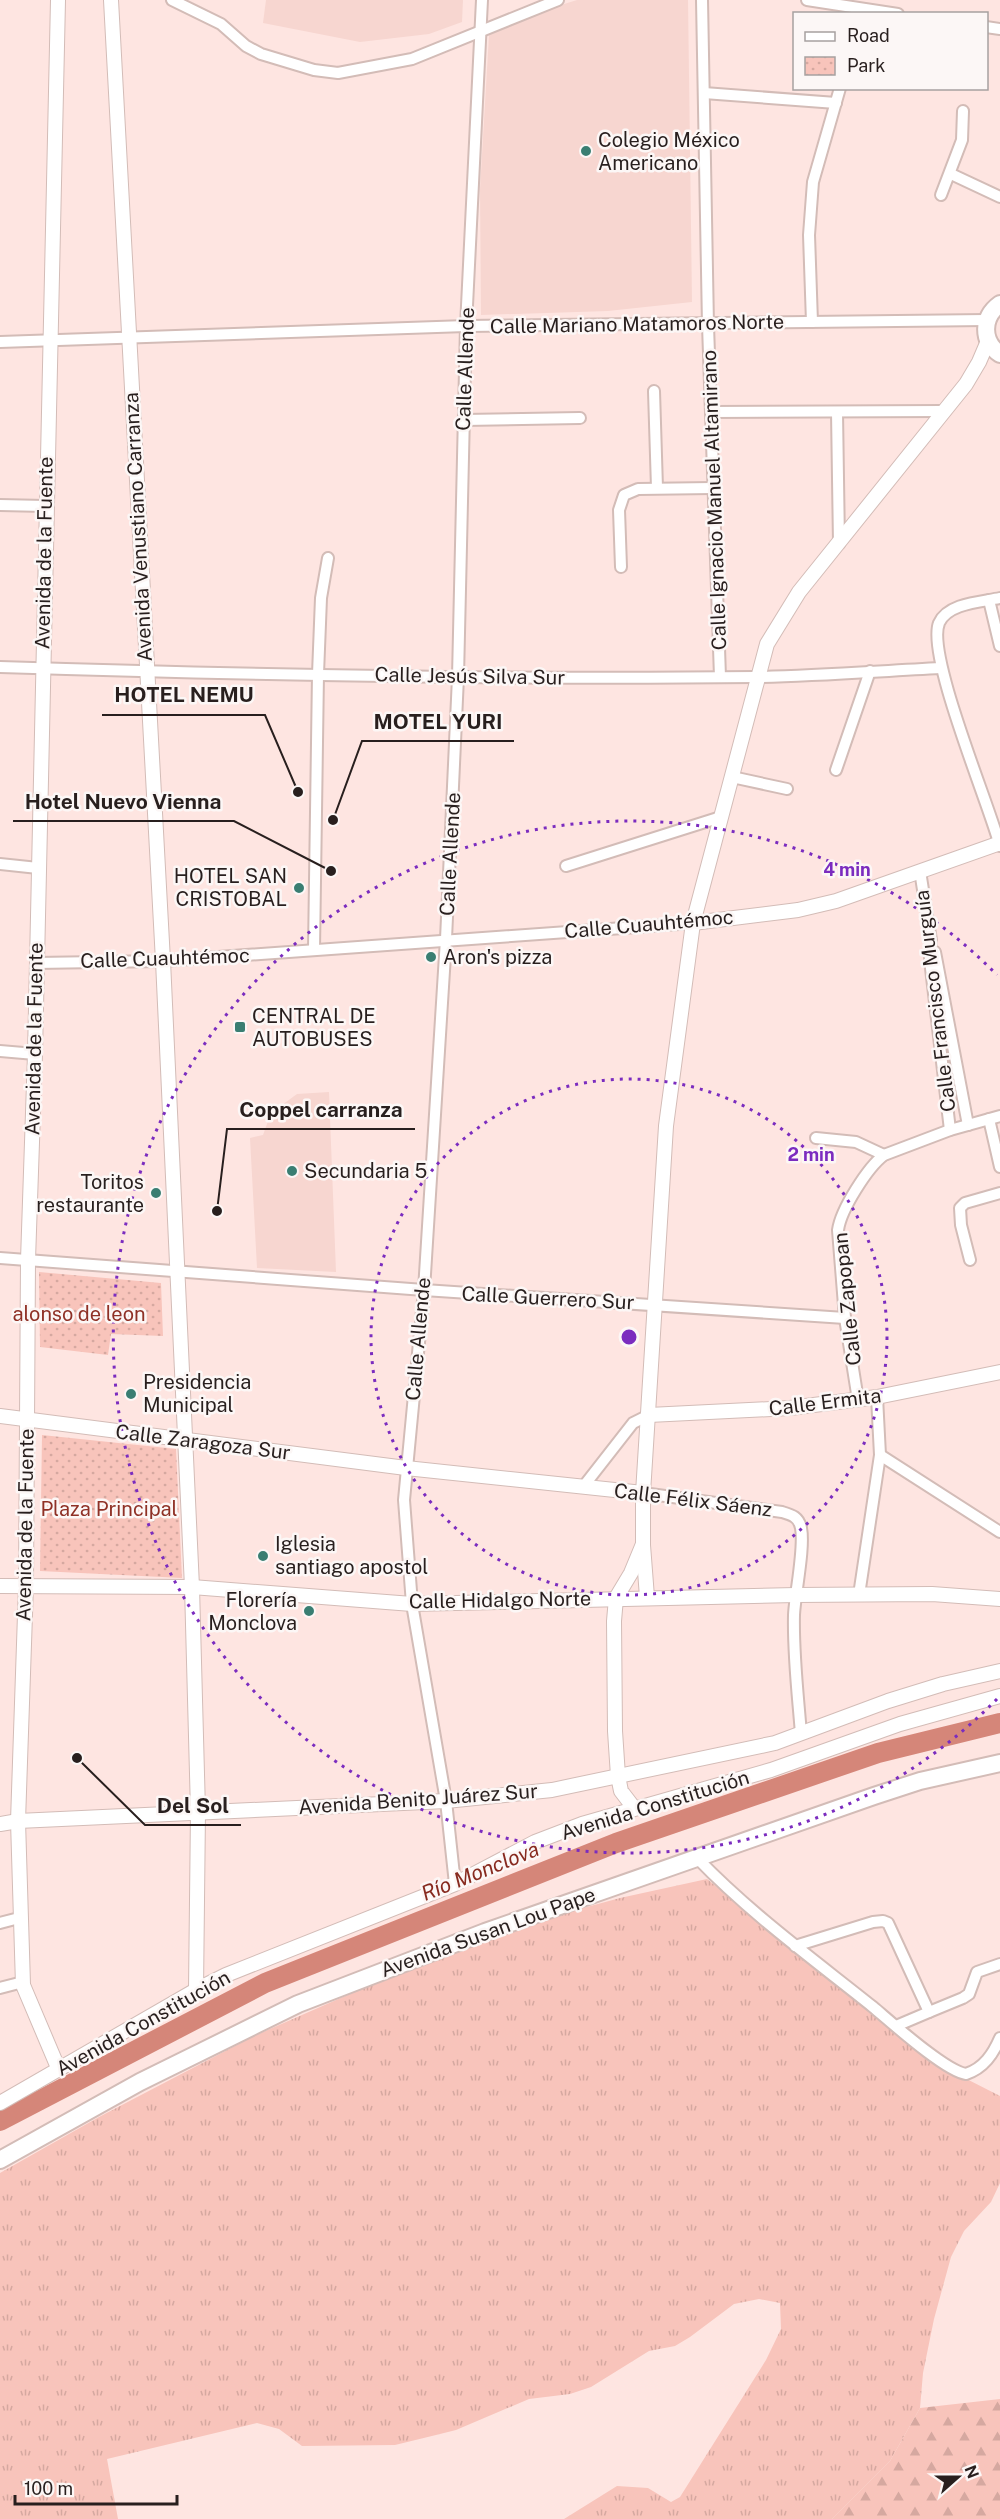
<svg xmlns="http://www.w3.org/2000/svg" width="1000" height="2519" viewBox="0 0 1000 2519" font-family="'Public Sans',sans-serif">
<defs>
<pattern id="grass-tufts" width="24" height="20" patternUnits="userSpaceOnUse" patternTransform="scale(1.5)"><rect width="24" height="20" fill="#f8c4bb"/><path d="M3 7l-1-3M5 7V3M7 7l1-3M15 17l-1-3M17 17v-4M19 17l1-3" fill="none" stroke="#d5a8a0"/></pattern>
<pattern id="forest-firs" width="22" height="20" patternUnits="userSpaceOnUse" patternTransform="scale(1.5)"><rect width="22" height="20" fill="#f8c4bb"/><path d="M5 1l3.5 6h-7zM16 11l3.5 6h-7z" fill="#d5a8a0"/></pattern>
<pattern id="park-dots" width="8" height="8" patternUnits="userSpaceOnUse" patternTransform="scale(1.5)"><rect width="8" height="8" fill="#f8c4bb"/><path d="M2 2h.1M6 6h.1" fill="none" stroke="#d5a8a0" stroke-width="1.8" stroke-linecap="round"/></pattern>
</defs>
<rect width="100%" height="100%" fill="#fee5e1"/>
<!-- built -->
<g fill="#f7d6d0">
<polygon points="266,0 463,0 462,22 429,34 360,42 263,23"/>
<polygon points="577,0 688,0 692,302 608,311 481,315 480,189 489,35 545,10"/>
<polygon points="329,1092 336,1272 257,1268 250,1138 263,1135 271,1113 297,1094"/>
</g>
<!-- grass -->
<polygon fill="url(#grass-tufts)" points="707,1879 923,2051 949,2070 1000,2096 1000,2183 991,2202 964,2231 951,2257 934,2319 923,2373 920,2408 890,2461 832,2519 564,2519 617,2486 648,2488 671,2502 680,2497 766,2360 781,2329 780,2303 759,2299 734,2304 690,2337 675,2346 649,2351 591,2387 570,2394 529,2399 456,2430 436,2435 395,2445 302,2446 279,2429 257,2423 107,2459 118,2519 0,2519 0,2173 99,2117 254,2036 384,1979 550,1917 620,1898"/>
<!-- forest -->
<polygon fill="url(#forest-firs)" points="1000,2399 1000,2519 832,2519 890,2461 920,2408"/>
<!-- park -->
<g fill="url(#park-dots)">
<polygon points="39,1272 161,1283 163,1336 111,1334 108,1355 40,1347"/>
<polygon points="42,1435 176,1449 182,1578 40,1571"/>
</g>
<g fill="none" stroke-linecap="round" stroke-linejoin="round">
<!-- river -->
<polyline stroke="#d58679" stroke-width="20" points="0,2121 265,1983 616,1843 878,1753 1000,1723"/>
<!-- minor casing -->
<g stroke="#d3bcb7" stroke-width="14">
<g id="minor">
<polyline points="172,0 221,24 246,46 261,54 314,70 338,73 412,59 558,0"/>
<polyline points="702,0 708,325 720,677"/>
<polyline points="807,0 898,14"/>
<polyline points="986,27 1000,29"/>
<polyline points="704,93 836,103"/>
<polyline points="951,174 1000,197"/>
<polyline points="941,195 962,140 963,111"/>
<polyline points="812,322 809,235 813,182 840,88"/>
<polyline points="0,342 466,326 987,320"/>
<polyline points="654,391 657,488"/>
<polyline points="711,412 944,411"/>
<polyline points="837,412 839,544"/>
<polyline points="464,420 580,418"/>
<polyline points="0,505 45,506"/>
<polyline points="621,567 619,510 624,495 638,489 713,488"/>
<path d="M1000,598c-19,4 -52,5 -61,25 -13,32 50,181 61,223"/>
<polyline points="989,600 1000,646"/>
<path d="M0,667c252,8 504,13 756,10 62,-1 123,-6 185,-9"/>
<polyline points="836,770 870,671"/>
<polyline points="732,777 787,789"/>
<polyline points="0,864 38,868"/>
<polyline points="566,866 721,817"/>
<polyline points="920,871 931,940 930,960 950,1130"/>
<polyline points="314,950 318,674 321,598 328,558"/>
<polyline points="935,952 968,1125"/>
<polyline points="36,963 163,961 693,923"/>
<polyline points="0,1051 35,1054"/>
<polyline points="989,1119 1000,1167"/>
<polyline points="816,1138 856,1142 884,1155"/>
<polyline points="0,1258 424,1290 845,1318"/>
<polyline points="970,1260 961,1225 960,1208 965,1203 1000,1193"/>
<path d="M858,1400l-13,-82 -7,-88c3,-21 30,-63 46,-75l66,-25 50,-14"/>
<polyline points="880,1455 1000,1532"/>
<polyline points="583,1487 633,1423 649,1415"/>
<path d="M643,1493l139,19c10,3 17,5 19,16 4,20 -6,65 -7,87 -1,40 4,80 7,119"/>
<polyline points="859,1595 880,1455 877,1397"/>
<path d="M697,1858c54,56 116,101 176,149 18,15 72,64 93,67 18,-6 27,-20 34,-36"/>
<polyline points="455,1884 446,1801 412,1604 404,1500 424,1290 446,939 458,677 466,326 482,0"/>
<polyline points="0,1923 19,1918"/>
<polyline points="795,1946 873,1922 883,1921 888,1923 929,2012 963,1998 969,1994 977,1972 1000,1964"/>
<polyline points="0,1988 23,1982"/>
<polyline points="896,2026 929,2012"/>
</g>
</g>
<!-- tertiary casing -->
<g stroke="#d3bcb7" stroke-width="16">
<g id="tertiary">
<polyline points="58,0 35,1054 28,1260 26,1585 18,1821 23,1985 59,2070"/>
<polyline points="111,0 163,961 192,1587 198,1811 196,1990"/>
<polyline points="693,923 798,910 836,901 1000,843"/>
<polyline points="649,1415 790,1408 877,1397 1000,1372"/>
<polyline points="0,1416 406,1468 643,1493"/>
<polyline points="643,1545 647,1597"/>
<polyline points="0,1586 192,1587 412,1604 796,1595 932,1594 1000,1599"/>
<polyline points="634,1808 621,1791 618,1776 615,1731 614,1621 616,1598 631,1573 643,1544 643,1493 666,1126 693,923 767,644 799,592 966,384 979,362 988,341"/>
<polyline points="0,1824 18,1821 446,1801 552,1790 775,1743 888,1701 943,1684 1000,1671"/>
<polyline points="0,2103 196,1990 226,1975 455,1884 535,1842 582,1824 771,1770 900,1724 1000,1696"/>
</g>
</g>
<!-- secondary casing -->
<g stroke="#d3bcb7" stroke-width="20">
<g id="secondary">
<path d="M1000,304c-18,13 -19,37 0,50"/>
<polyline points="0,2160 140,2082 298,2004 485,1932 874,1796 920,1781 1000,1763"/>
</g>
</g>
<!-- minor -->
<use href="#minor" stroke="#fff" stroke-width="10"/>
<!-- tertiary -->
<use href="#tertiary" stroke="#fff" stroke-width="14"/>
<!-- secondary -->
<use href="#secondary" stroke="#fff" stroke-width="16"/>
</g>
<!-- distance rings -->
<g fill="none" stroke="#7b2cbf" stroke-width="3" stroke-dasharray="3 6">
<circle cx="629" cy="1337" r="258"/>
<path d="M997 1699A516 516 0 1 1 997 975"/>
</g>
<!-- markers -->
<g fill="#3a7e72" stroke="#fcf7f6" stroke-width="2">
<circle cx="586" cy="151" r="6"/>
<circle cx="299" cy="888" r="6"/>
<circle cx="431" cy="957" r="6"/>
<rect x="234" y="1021" width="12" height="12" rx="3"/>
<circle cx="292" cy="1171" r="6"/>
<circle cx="156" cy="1193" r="6"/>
<circle cx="131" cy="1394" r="6"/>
<circle cx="263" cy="1556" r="6"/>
<circle cx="309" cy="1611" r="6"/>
</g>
<g text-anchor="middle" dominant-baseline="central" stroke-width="5" stroke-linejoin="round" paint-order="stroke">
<!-- poi labels -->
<g font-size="20" fill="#281f1e" stroke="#fcf7f6" text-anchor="start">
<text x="598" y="140">Colegio México<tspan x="598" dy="23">Americano</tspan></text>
<text x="287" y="876" text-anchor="end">HOTEL SAN<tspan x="287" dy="23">CRISTOBAL</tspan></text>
<text x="443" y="957">Aron's pizza</text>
<text x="252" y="1016">CENTRAL DE<tspan x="252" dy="23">AUTOBUSES</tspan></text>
<text x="304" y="1171">Secundaria 5</text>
<text x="144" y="1182" text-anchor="end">Toritos<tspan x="144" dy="23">restaurante</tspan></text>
<text x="143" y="1382">Presidencia<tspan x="143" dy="23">Municipal</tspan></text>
<text x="275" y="1544">Iglesia<tspan x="275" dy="23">santiago apostol</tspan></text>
<text x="297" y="1600" text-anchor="end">Florería<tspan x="297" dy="23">Monclova</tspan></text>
</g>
<!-- street labels -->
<g font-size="20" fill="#281f1e" stroke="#fcf7f6">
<text transform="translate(637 324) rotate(-1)">Calle Mariano Matamoros Norte</text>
<text transform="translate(465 369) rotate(-88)">Calle Allende</text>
<text transform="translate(714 500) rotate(-92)">Calle Ignacio Manuel Altamirano</text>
<text transform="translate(138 527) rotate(-93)">Avenida Venustiano Carranza</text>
<text transform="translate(44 553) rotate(-89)">Avenida de la Fuente</text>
<text transform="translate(470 676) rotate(1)">Calle Jesús Silva Sur</text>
<text transform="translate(450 854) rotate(-87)">Calle Allende</text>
<text transform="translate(649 924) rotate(-5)">Calle Cuauhtémoc</text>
<text transform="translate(165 958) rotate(-2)">Calle Cuauhtémoc</text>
<text transform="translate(935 1001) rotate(-97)">Calle Francisco Murguía</text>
<text transform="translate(34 1039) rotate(-89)">Avenida de la Fuente</text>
<text transform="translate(548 1298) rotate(3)">Calle Guerrero Sur</text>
<text transform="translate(847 1299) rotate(-96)">Calle Zapopan</text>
<text transform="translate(418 1339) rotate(-85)">Calle Allende</text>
<text transform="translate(825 1402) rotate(-7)">Calle Ermita</text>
<text transform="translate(203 1442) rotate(7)">Calle Zaragoza Sur</text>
<text transform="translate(693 1500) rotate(7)">Calle Félix Sáenz</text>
<text transform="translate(25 1525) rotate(-89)">Avenida de la Fuente</text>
<text transform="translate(500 1600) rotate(-1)">Calle Hidalgo Norte</text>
<text transform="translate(418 1799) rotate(-4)">Avenida Benito Juárez Sur</text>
<text transform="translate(655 1805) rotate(-17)">Avenida Constitución</text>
<text transform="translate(488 1932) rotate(-20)">Avenida Susan Lou Pape</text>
<text transform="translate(143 2023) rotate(-29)">Avenida Constitución</text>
</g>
<!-- park labels -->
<g font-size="20" fill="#8f3126" stroke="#fcf7f6">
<text x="79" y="1314">alonso de leon</text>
<text x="109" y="1509">Plaza Principal</text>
</g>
<!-- water labels -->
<g font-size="21" font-style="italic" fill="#872a1f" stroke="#fcf7f6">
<text transform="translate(480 1871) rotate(-22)">Río Monclova</text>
</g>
</g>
<circle cx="629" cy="1337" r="9" fill="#7b2cbf" stroke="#fcf7f6" stroke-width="3"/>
<g font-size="18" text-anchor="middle" font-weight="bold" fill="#7b2cbf" stroke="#fcf7f6" stroke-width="5" stroke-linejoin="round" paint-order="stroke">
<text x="847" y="876">4 min</text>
<text x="811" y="1161">2 min</text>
</g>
<!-- callouts -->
<path fill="none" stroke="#281f1e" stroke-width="2" d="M298 792L265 715H102M333 820L362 741H514M331 871L234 821H13M217 1211L227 1129H415M77 1758L145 1825H241"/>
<g fill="#281f1e" stroke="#fcf7f6" stroke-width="2">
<circle cx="298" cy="792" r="6"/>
<circle cx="333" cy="820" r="6"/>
<circle cx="331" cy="871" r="6"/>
<circle cx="217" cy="1211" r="6"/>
<circle cx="77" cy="1758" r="6"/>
</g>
<g font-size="21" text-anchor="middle" font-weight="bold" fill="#281f1e" stroke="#fcf7f6" stroke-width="5" stroke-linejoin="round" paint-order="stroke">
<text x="184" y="702">HOTEL NEMU</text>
<text x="438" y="729">MOTEL YURI</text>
<text x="123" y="809">Hotel Nuevo Vienna</text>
<text x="321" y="1117">Coppel carranza</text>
<text x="193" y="1813">Del Sol</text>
</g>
<!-- legend -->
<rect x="793" y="12" width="195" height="78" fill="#fcf7f6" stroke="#a7a1a0" stroke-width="1.5"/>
<rect x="805" y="32" width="30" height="9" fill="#ffffff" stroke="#a7a1a0" stroke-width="1.5"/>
<text x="847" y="42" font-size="18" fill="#281f1e">Road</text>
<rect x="805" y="57" width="30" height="18" fill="url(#park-dots)" stroke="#a7a1a0" stroke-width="1.5"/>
<text x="847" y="72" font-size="18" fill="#281f1e">Park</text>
<!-- north arrow -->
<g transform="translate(958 2477) rotate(69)" stroke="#fcf7f6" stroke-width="4.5" paint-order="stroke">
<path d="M0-4.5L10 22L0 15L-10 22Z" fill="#281f1e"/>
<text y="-9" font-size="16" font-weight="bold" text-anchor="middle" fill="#281f1e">N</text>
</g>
<!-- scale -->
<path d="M15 2495v9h162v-9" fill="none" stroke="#281f1e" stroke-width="3"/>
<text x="24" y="2495" font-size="18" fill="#281f1e" stroke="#fcf7f6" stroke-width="4.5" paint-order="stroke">100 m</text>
</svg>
